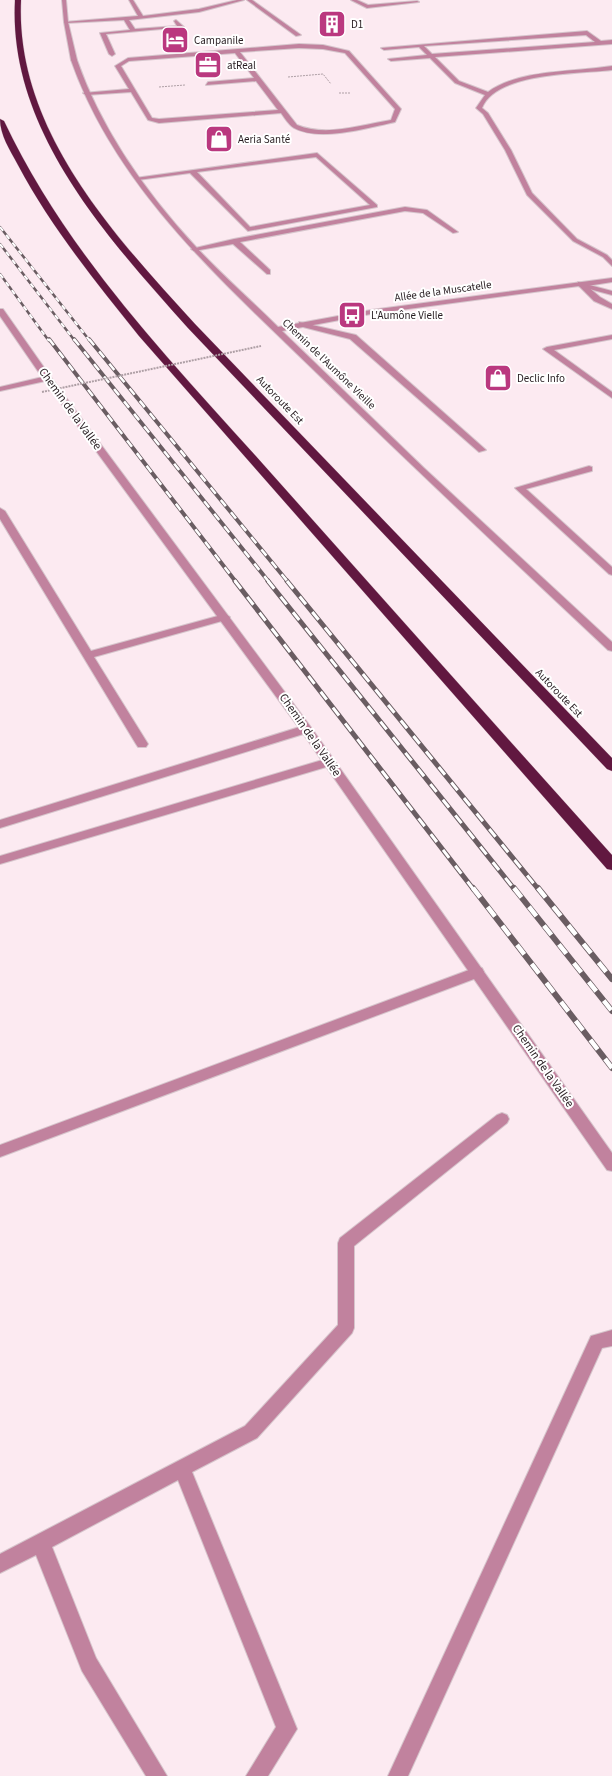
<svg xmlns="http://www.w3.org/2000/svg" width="612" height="1776" viewBox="0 0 612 1776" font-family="'Source Sans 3',sans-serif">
<rect width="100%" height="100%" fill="#fceaf1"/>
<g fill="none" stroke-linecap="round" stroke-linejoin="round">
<!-- service casing -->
<g stroke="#d6c5cc" stroke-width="2">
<g id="service">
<polygon points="129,0 133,0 143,16 199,9 237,0 244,0 199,12 129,20 135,29 177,26 174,21 176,20 184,27 106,34 115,54 112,56 109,54 100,33 130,30 124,20 66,23 64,22 138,16"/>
<polygon points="247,0 252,0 301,35 296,36"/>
<polygon points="351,0 357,0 368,5 417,1 419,2 367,8"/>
<path d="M587,31l14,10 11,-1v4l-177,13 24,24 29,11c31,-23 87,-20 124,-26v4c-33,4 -116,2 -130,38l6,5 23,37 21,43 45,46 30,16 5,5v6l-9,-9 -30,-16 -46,-46 -22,-45 -22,-36 -7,-6 9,-13 -30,-12 -25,-25 -39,3 -3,-2 39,-4 -8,-8 -35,3 -3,-2zM586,35l9,7 -163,12 -8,-8z"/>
<path d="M299,44l24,1 26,6 52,58 -6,13c-27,6 -76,20 -101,6 -6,-4 -9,-10 -13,-15l-122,10 -11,-3 -17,-28 -45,3 -3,-2 46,-4 -14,-23 13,-8zM299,48l24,1 22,4 50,56 -4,11c-30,5 -65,17 -94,5l-57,-73zM235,53l19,25 -46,4 -2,3 50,-4 22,29 -119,9 -7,-1 -31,-52 8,-5z"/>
<path d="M317,153l60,52v2l-129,24 -58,-58 -52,7 -3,-2zM316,157l54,48 -120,22 -53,-55z"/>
<polygon points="405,207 427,210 458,232 453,233 423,213 405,211 240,242 270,270 270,274 267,274 233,244 194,251 191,249 234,239"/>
<polygon points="578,282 612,291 612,295 578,286"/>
<polygon points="299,322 356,335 486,450 479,452 350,339 299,326"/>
<polygon points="612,335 612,339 554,350 612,392 612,398 543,349 547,347"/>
<polygon points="589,466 592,467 592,471 526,489 612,567 612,575 609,574 515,488"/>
<polygon points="0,508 5,511 91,651 225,614 230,617 229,619 94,657 148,744 146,747 138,747 136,744 0,519"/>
<polygon points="306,725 312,729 310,732 0,828 0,820"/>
<polygon points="329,758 333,759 335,762 333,765 0,864 0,856"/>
<polygon points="477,967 482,968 484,972 482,976 0,1157 0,1145"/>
<polygon points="502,1113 507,1115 509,1119 507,1123 354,1246 354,1328 352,1333 257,1438 192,1472 297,1729 268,1776 246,1776 276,1727 178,1480 52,1547 96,1658 167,1776 146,1776 82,1671 36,1555 0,1573 0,1554 245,1426 338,1325 338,1243 340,1238 497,1115"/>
<polygon points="612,1330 612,1346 602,1348 408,1776 388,1776 591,1336"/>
</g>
</g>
<!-- minor casing -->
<g stroke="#d6c5cc" stroke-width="2">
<g id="minor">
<path d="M74,58l3,2c24,69 69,133 119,187 26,28 55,53 82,80l93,-17 241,-32v4l-25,4 13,11 12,7v5l-18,-8 -15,-15 -208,28 -89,17 142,137 188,174v9l-4,-1c-96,-90 -192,-180 -287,-273 -96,-94 -204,-186 -250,-317z"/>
<polygon points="47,376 50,376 50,380 0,391 0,387"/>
</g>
</g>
<!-- tertiary casing -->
<g stroke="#d6c5cc" stroke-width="2">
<g id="tertiary">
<polygon points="62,0 66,0 68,22 77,60 74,62 71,60 64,22"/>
<polygon points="0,309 3,309 50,376 310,726 612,1153 612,1171 607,1170 302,732 44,380 0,316"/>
</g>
</g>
<!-- motorway casing -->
<g stroke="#d6c5cc" stroke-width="1">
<g id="motorway">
<path d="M15,0h6c-6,129 92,234 174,324l417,434v13l-5,-2 -419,-441c-81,-91 -180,-198 -173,-328z"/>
<path d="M0,119l4,2c63,134 168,241 266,351 114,128 228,256 342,383v15l-5,-1 -468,-533c-44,-55 -88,-109 -121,-171 -8,-15 -18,-30 -18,-46z"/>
</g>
</g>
<!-- path -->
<g stroke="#ae9fa5" stroke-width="1" stroke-dasharray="2 1" stroke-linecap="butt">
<polyline points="288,77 323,74 331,84"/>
<polyline points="159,87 185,85"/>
<polyline points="339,93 351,93"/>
</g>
<!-- service -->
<use href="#service" fill="#c1829e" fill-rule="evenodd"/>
<!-- minor -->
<use href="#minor" fill="#c1829e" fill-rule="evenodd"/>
<!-- tertiary -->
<use href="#tertiary" fill="#c1829e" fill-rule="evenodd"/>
<!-- motorway -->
<use href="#motorway" fill="#611840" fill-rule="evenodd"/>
<!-- rail-far3 casing -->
<g stroke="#6a5d62" stroke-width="2.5">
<g id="rail-far3">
<polyline points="0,227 90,341"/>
<polyline points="0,244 75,341"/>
<polyline points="0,274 49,341"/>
</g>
</g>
<!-- rail-far2 casing -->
<g stroke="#6a5d62" stroke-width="4">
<g id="rail-far2">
<polyline points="49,339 236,582"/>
<polyline points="74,339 269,582"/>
<polyline points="89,339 288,582"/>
</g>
</g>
<!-- rail-far1 casing -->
<g stroke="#6a5d62" stroke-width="5">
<g id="rail-far1">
<polyline points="235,581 474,890"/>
<polyline points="268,581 515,890"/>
<polyline points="287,581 539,890"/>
</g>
</g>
<!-- rail casing -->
<g stroke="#6a5d62" stroke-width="6">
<g id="rail">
<polyline points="473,888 612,1068"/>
<polyline points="514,888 612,1011"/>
<polyline points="538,888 612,979"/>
</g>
</g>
<!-- rail-far3 -->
<use href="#rail-far3" stroke="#fff" stroke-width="2" stroke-dasharray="5" stroke-linecap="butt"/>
<!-- rail-far2 -->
<use href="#rail-far2" stroke="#fff" stroke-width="2.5" stroke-dasharray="8" stroke-linecap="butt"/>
<!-- rail-far1 -->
<use href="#rail-far1" stroke="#fff" stroke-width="3" stroke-dasharray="10" stroke-linecap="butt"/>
<!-- rail -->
<use href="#rail" stroke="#fff" stroke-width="4.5" stroke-dasharray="12" stroke-linecap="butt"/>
<!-- path-bridge -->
<polyline stroke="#ae9fa5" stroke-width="2" stroke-dasharray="2 1" stroke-linecap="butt" points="42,392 261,346"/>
</g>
<!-- icons -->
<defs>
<g id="building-square" transform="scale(1.4375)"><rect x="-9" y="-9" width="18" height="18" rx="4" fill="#ba387f" stroke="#fff"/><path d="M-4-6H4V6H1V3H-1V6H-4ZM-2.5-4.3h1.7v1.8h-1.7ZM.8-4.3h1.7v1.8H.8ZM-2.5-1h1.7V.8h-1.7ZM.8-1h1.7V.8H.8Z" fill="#fff"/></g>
<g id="hotel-square" transform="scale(1.4375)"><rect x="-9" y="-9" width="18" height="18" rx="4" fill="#ba387f" stroke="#fff"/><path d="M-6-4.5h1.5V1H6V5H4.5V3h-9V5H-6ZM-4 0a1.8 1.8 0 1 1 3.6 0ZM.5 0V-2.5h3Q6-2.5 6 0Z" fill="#fff"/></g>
<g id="office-square" transform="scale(1.4375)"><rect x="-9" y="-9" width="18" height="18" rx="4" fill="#ba387f" stroke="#fff"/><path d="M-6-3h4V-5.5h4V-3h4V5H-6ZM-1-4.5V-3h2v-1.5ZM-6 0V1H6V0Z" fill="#fff"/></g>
<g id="shop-square" transform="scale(1.4375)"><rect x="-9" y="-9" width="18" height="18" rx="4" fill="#ba387f" stroke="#fff"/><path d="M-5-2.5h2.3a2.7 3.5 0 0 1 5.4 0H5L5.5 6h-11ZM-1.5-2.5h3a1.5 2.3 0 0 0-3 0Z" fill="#fff"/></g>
<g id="bus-square" transform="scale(1.4375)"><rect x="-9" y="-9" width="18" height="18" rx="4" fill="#ba387f" stroke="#fff"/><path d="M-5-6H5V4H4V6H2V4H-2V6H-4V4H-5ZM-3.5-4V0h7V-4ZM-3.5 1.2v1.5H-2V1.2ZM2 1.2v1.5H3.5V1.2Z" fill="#fff"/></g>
</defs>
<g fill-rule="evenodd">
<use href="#building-square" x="332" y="24"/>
<use href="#hotel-square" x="175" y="40"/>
<use href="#office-square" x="208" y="65"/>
<use href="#shop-square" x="219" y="139"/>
<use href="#bus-square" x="352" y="315"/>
<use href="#shop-square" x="498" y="378"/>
</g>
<g text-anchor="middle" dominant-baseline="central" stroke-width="4" stroke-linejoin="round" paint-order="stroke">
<!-- far-poi labels -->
<g font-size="11" fill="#271d21" stroke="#fff" text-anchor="start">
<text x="351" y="24">D1</text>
<text x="194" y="40">Campanile</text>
<text x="227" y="65">atReal</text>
<text x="238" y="139">Aeria Santé</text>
<text x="371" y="315">L'Aumône Vielle</text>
<text x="517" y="378">Declic Info</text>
</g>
<!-- far-street labels -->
<g font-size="11" fill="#271d21" stroke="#fff">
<text transform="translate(443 291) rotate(-8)">Allée de la Muscatelle</text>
<text transform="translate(329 364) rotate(44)">Chemin de l'Aumône Vieille</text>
<text transform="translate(280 400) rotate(46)">Autoroute Est</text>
<text transform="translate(559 693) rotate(46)">Autoroute Est</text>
</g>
<!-- street labels -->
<g font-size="12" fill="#271d21" stroke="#fff">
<text transform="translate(70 409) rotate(54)">Chemin de la Vallée</text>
<text transform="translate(310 735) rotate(55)">Chemin de la Vallée</text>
<text transform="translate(543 1066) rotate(55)">Chemin de la Vallée</text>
</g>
</g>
</svg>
